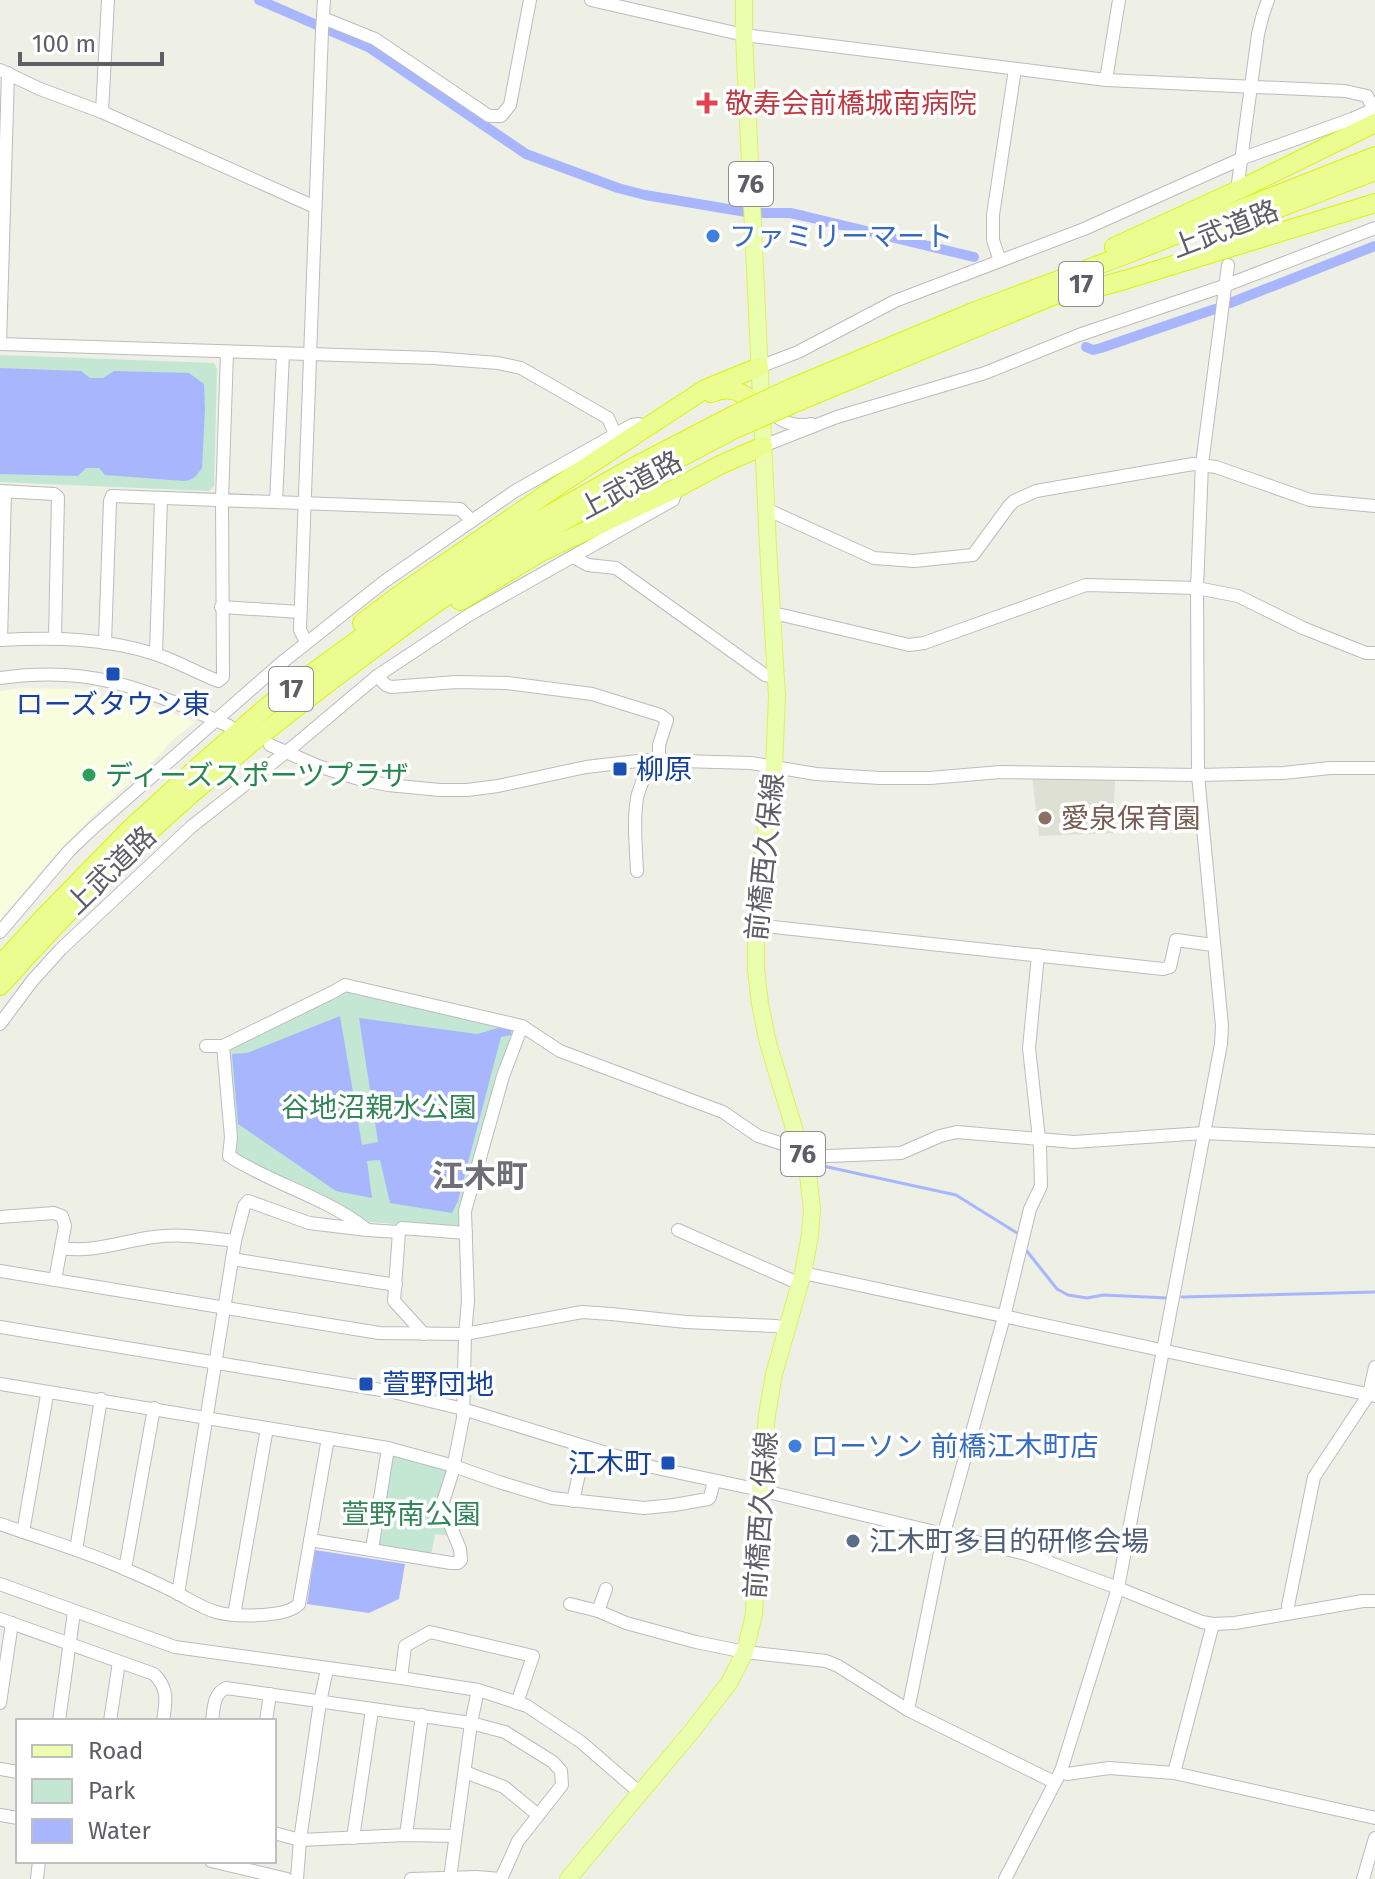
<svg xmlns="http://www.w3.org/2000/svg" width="1375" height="1879" viewBox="0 0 1375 1879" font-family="'Fira Sans','Noto Sans JP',sans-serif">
<rect width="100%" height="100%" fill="#eef0e6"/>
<!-- commercial -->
<polygon fill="#f8fddd" points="23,688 80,689 99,697 124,701 140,701 195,722 168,744 164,751 95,814 58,851 0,920 0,691"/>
<!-- education -->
<polygon fill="#dee0d4" points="1032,776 1115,777 1113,833 1039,836"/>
<!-- green -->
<g fill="#c3e7d2">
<polygon points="0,355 214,363 217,369 214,486 209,491 0,482"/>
<polygon points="356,991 515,1027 461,1229 370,1222 251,1165 234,1153 229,1049 342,992"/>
<polygon points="397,1453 446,1467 450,1471 438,1503 451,1536 435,1534 431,1555 382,1548 377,1543 390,1459"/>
</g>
<!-- water -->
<g fill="#a8b6fe">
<path d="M0,368l81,3 9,7h13l11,-7 75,2 15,11 1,25 -3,59c-5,7 -8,12 -18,13l-79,-6 -6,-7h-13l-8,8 -78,-2z"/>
<polygon points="340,1016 362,1145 378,1142 359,1018 477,1034 505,1026 512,1027 511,1035 501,1037 458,1201 452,1213 390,1203 380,1160 367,1161 372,1198 336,1191 238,1124 232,1054 247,1053"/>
<polygon points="315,1550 405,1564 399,1599 369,1613 307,1604"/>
</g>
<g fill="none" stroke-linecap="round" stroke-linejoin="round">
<!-- stream -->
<g stroke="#a8b6fe" stroke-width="3">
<polyline points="823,1166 956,1195 1017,1233"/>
<polyline points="1026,1250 1057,1289 1068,1295 1087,1298 1103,1295 1168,1298"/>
<polyline points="1182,1297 1375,1292"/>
</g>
<!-- canal -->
<g stroke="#a8b6fe" stroke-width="10">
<polyline points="259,0 370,48 526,154 618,188 645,195 746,212"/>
<polyline points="761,213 790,213 804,216 974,257"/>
<polyline points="1230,303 1375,246"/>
<polyline points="1086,347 1093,350 1101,348 1215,309"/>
</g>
<!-- minor casing -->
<g stroke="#bbbbc1" stroke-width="14">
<g id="minor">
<polyline points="591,0 744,35 1106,80 1345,91 1367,96 1374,110"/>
<polyline points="323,18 375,39 489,116 501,116 510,105 530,0"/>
<polyline points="0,70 40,89 102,112 315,207"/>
<polyline points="1106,80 1119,0"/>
<polyline points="102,112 108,0"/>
<polyline points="1238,183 1258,34 1263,14 1268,0"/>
<polyline points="1000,261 993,240 993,215 1015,69"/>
<polyline points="0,344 434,358 498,363 521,368 608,418 615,434"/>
<polyline points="0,344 8,73"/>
<polyline points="759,367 798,352 895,301 1084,229 1243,158 1352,119 1375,109"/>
<path d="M769,412c14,9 24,16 42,12"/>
<polyline points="763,446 837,417 985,373 1079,335 1224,286 1375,228"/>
<polyline points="0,491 54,494 58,497 55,637"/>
<polyline points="276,502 283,354"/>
<polyline points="766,509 874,558 914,561 973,555 1009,506 1014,501 1036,491 1193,464 1216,467 1310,500 1375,506"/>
<polyline points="573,557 588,565 616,568 765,675 777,677"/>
<polyline points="221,607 300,612"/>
<polyline points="772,615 782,615 909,645 924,643 1086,585 1197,588 1238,596 1303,628 1366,653 1375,653"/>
<path d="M0,640c52,-3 105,-2 155,14 22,7 42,19 63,27l5,-4 -1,-177 5,-147"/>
<polyline points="1,640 5,492"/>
<polyline points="306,642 300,630 322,31 324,0"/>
<polyline points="105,643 110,501 112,496 460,509 472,521"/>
<polyline points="156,654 161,498"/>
<polyline points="377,676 386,685 391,687 456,682 507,683 592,694 660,715 667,720 659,745 659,760"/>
<path d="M0,678c36,-5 77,-5 112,4 41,10 79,27 117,44"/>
<polyline points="270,745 318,766 359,779 388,785 440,790 467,790 498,786 586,767 646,760 751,763 816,774 880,778 930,778 1000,772 1198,775 1283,773 1330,768 1375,768"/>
<path d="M637,871c-1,-24 -4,-49 0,-73 3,-13 10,-23 9,-38"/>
<polyline points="755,925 1163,969 1170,967 1176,940 1213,945"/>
<polyline points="0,932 69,851 93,828 280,664 385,581 515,491 632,425 638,424 647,427"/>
<polyline points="0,1024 32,981 61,949 191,827 295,745 377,676 469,615 673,500 677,488"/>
<polyline points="206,1046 223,1046 335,991 345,985 522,1026 560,1051 723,1112 758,1136 786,1145 801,1146"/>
<path d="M223,1046l8,91 -2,19c43,28 94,40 136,72"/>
<polyline points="804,1157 901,1153 940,1136 957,1132 1074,1142 1203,1133 1375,1141"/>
<polyline points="0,1217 54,1213 62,1216 65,1226 55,1280"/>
<polyline points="678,1230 800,1284"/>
<polyline points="399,1232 394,1301 424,1334"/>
<path d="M61,1248c34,5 61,-7 93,-11 27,-4 55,1 81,4"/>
<polyline points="232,1259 396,1285"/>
<polyline points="0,1271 379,1333 465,1334 582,1312 611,1314 686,1322 776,1326 786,1328"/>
<polyline points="803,1273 1375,1396"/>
<polyline points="0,1327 393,1392 463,1409 652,1467 760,1490 1026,1554 1118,1588 1202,1622 1213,1624 1235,1623 1363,1601 1375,1601"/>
<polyline points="0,1384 388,1448 454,1466 499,1482 552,1498 644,1508 674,1505 708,1499 710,1497 714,1481"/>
<polyline points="573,1501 585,1447"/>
<path d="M0,1524c42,15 86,27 127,46 17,7 34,15 50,23 13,7 25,15 39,19 18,5 70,6 83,-8l29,-166"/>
<polyline points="23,1532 47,1395"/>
<polyline points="310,1540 451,1563 458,1563 461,1560 460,1549 442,1505 452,1474 463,1418 465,1334 468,1301 465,1211 503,1076 522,1026"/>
<polyline points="372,1549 388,1448"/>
<polyline points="76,1550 101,1399"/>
<polyline points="125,1569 154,1408"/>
<polyline points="0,1584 175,1647 401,1678 478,1690 497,1696 527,1706 581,1742 640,1793"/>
<polyline points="178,1594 235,1241 244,1206 248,1201 309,1223 367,1230 399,1232 402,1228 466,1233"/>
<polyline points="570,1604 598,1611 626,1623 696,1642 745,1652 826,1661 838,1666 908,1710 1054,1782"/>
<polyline points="598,1611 606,1589"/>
<polyline points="1290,1613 1288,1606 1314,1477 1369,1394 1375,1367"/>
<polyline points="234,1615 267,1428"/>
<path d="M0,1619l154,55c15,15 12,28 9,47"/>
<polyline points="401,1678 405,1646 430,1632 533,1656 517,1703"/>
<polyline points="0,1703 12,1623"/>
<polyline points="908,1710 944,1533 1004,1317 1030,1209 1041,1186 1040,1148 1029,1048 1038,955"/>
<polyline points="59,1721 74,1612"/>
<polyline points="110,1721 119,1662"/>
<path d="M212,1721c2,-13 1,-27 14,-33l245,35 34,9 48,30 8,9 1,14 -44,56 -17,38 -25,-2 -65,2"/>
<polyline points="266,1721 270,1694"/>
<polyline points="0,1769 18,1772"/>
<polyline points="1061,1771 1067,1774 1109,1768 1174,1773 1375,1818"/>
<polyline points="465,1772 504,1787 538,1815"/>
<polyline points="1174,1773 1213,1624"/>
<polyline points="0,1815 18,1818"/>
<polyline points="274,1833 300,1840 406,1835 455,1836"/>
<polyline points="406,1835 422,1715"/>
<polyline points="353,1838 372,1710"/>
<polyline points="211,1861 287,1879"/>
<polyline points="450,1878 471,1723 478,1690"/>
<polyline points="37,1879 39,1861"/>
<polyline points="297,1879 300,1840 320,1702 327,1669"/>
<polyline points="1005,1879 1061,1771 1118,1588 1221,1044 1222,1026 1198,775 1197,588 1202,464 1228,265"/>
<polyline points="1363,1879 1375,1838"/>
</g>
</g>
<!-- major casing -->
<g stroke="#def05f" stroke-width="18">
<polyline id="major" points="568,1879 692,1731 729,1683 745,1652 754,1614 760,1490 767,1415 774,1374 803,1273 810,1235 812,1210 808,1174 768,1043 760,1004 756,969 756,914 774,766 777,697 768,546 744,35 744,0"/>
</g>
<!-- highway casing -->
<g stroke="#dcf303" stroke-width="20">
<g id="highway">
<polyline points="1225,229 1375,171"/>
<polyline points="1114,247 1249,185 1375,123"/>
<polyline points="1064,297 1128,279 1375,203"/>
<polyline points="789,389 973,312 1125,255 1375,156"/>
<path d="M711,393c23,-9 32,1 51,14"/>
<polyline points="790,405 1074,287"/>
<polyline points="460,601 541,552 677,488 720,465 763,446"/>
<polyline points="362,623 395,598 568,479 705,389 759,367"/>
<polyline points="0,965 44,917 129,830 200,765 270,704 374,628 515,534 628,470 734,415"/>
<path d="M0,986c66,-74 135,-145 211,-209 46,-40 94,-77 142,-113 53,-40 107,-80 164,-115 70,-44 144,-81 218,-120"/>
</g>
</g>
<!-- minor -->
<use href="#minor" stroke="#fff" stroke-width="12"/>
<!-- major -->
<use href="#major" stroke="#eafead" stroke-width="16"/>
<!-- highway -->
<use href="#highway" stroke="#ebfc91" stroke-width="18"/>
<!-- highway-bridge casing -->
<g stroke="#dcf303" stroke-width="20" stroke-linecap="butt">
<g id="highway-bridge">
<polyline points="734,415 789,389"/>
<polyline points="735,429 790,405"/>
</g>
</g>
<!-- highway-bridge -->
<use href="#highway-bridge" stroke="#ebfc91" stroke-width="18"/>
</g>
<!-- markers -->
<path fill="#e0444e" stroke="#fff" stroke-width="3" d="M703 91h8v8h8v8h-8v8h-8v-8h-8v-8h8z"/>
<g fill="#3f7fe0" stroke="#fff" stroke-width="3">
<circle cx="713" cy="236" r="8"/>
<circle cx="795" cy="1446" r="8"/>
</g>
<g fill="#1a4fb4" stroke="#fff" stroke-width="3">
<rect x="105" y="666" width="16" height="16" rx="4"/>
<rect x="612" y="761" width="16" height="16" rx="4"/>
<rect x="358" y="1376" width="16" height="16" rx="4"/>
<rect x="660" y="1455" width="16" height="16" rx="4"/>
</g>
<circle fill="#2e9e5b" stroke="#fff" stroke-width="3" cx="89" cy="775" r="8"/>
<circle fill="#8d6e63" stroke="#fff" stroke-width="3" cx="1045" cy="818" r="8"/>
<circle fill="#5c6f8a" stroke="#fff" stroke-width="3" cx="853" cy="1541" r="8"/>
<g text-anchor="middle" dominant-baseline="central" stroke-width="7" stroke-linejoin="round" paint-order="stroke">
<!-- shield labels -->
<g fill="#fff" stroke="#8e8e94" stroke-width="2">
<rect x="729" y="162" width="44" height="44" rx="6"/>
<rect x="1059" y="262" width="44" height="44" rx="6"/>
<rect x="269" y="667" width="44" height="44" rx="6"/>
<rect x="781" y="1132" width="44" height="44" rx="6"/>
</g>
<g font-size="26" font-weight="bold" fill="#5e5e66">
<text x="751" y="184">76</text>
<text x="1081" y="284">17</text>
<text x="291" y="689">17</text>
<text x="803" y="1154">76</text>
</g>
<!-- health labels -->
<g font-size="28" fill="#be3a42" stroke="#fff" text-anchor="start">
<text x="725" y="103">敬寿会前橋城南病院</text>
</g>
<!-- street labels -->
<g font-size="28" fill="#5e5e66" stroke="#fff">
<text transform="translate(1225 229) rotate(-21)">上武道路</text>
<text transform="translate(630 485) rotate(-28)">上武道路</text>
<text transform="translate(765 857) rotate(-84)">前橋西久保線</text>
<text transform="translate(111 870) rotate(-44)">上武道路</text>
<text transform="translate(761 1515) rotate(-86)">前橋西久保線</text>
</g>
<!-- shop labels -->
<g font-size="28" fill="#366cbe" stroke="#fff" text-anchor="start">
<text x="729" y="236">ファミリーマート</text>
<text x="811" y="1446">ローソン 前橋江木町店</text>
</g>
<!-- transit labels -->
<g font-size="28" fill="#164399" stroke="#fff" text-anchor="start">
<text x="113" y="704" text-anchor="middle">ローズタウン東</text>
<text x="636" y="769">柳原</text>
<text x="382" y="1384">萱野団地</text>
<text x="652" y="1463" text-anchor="end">江木町</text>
</g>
<!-- leisure labels -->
<g font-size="28" fill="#27864d" stroke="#fff" text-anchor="start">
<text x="105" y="775">ディーズスポーツプラザ</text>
</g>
<!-- education labels -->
<g font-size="28" fill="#785e54" stroke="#fff" text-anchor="start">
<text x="1061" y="818">愛泉保育園</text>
</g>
<!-- park labels -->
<g font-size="28" fill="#36855a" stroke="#fff">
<text x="379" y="1107">谷地沼親水公園</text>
<text x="411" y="1514">萱野南公園</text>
</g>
<!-- service labels -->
<g font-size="28" fill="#4e5e75" stroke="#fff" text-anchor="start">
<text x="869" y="1541">江木町多目的研修会場</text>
</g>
<!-- quarter labels -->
<g font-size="32" font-weight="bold" fill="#6f6f78" stroke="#fff">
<text x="480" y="1176">江木町</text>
</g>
</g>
<!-- legend -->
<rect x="16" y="1719" width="260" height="144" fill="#ffffff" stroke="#bfbfc2" stroke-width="2"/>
<rect x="32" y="1745" width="40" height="12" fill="#eafead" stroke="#bfbfc2" stroke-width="2"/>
<text x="88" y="1759" font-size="24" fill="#5e5e66">Road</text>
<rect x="32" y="1779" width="40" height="24" fill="#c3e7d2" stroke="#bfbfc2" stroke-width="2"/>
<text x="88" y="1799" font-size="24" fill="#5e5e66">Park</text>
<rect x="32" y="1819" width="40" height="24" fill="#a8b6fe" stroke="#bfbfc2" stroke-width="2"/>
<text x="88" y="1839" font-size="24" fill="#5e5e66">Water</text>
<!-- scale -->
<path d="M20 52v12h142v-12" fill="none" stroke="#5e5e66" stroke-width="4"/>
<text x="32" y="52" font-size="24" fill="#5e5e66" stroke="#ffffff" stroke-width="6" paint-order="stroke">100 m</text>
</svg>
